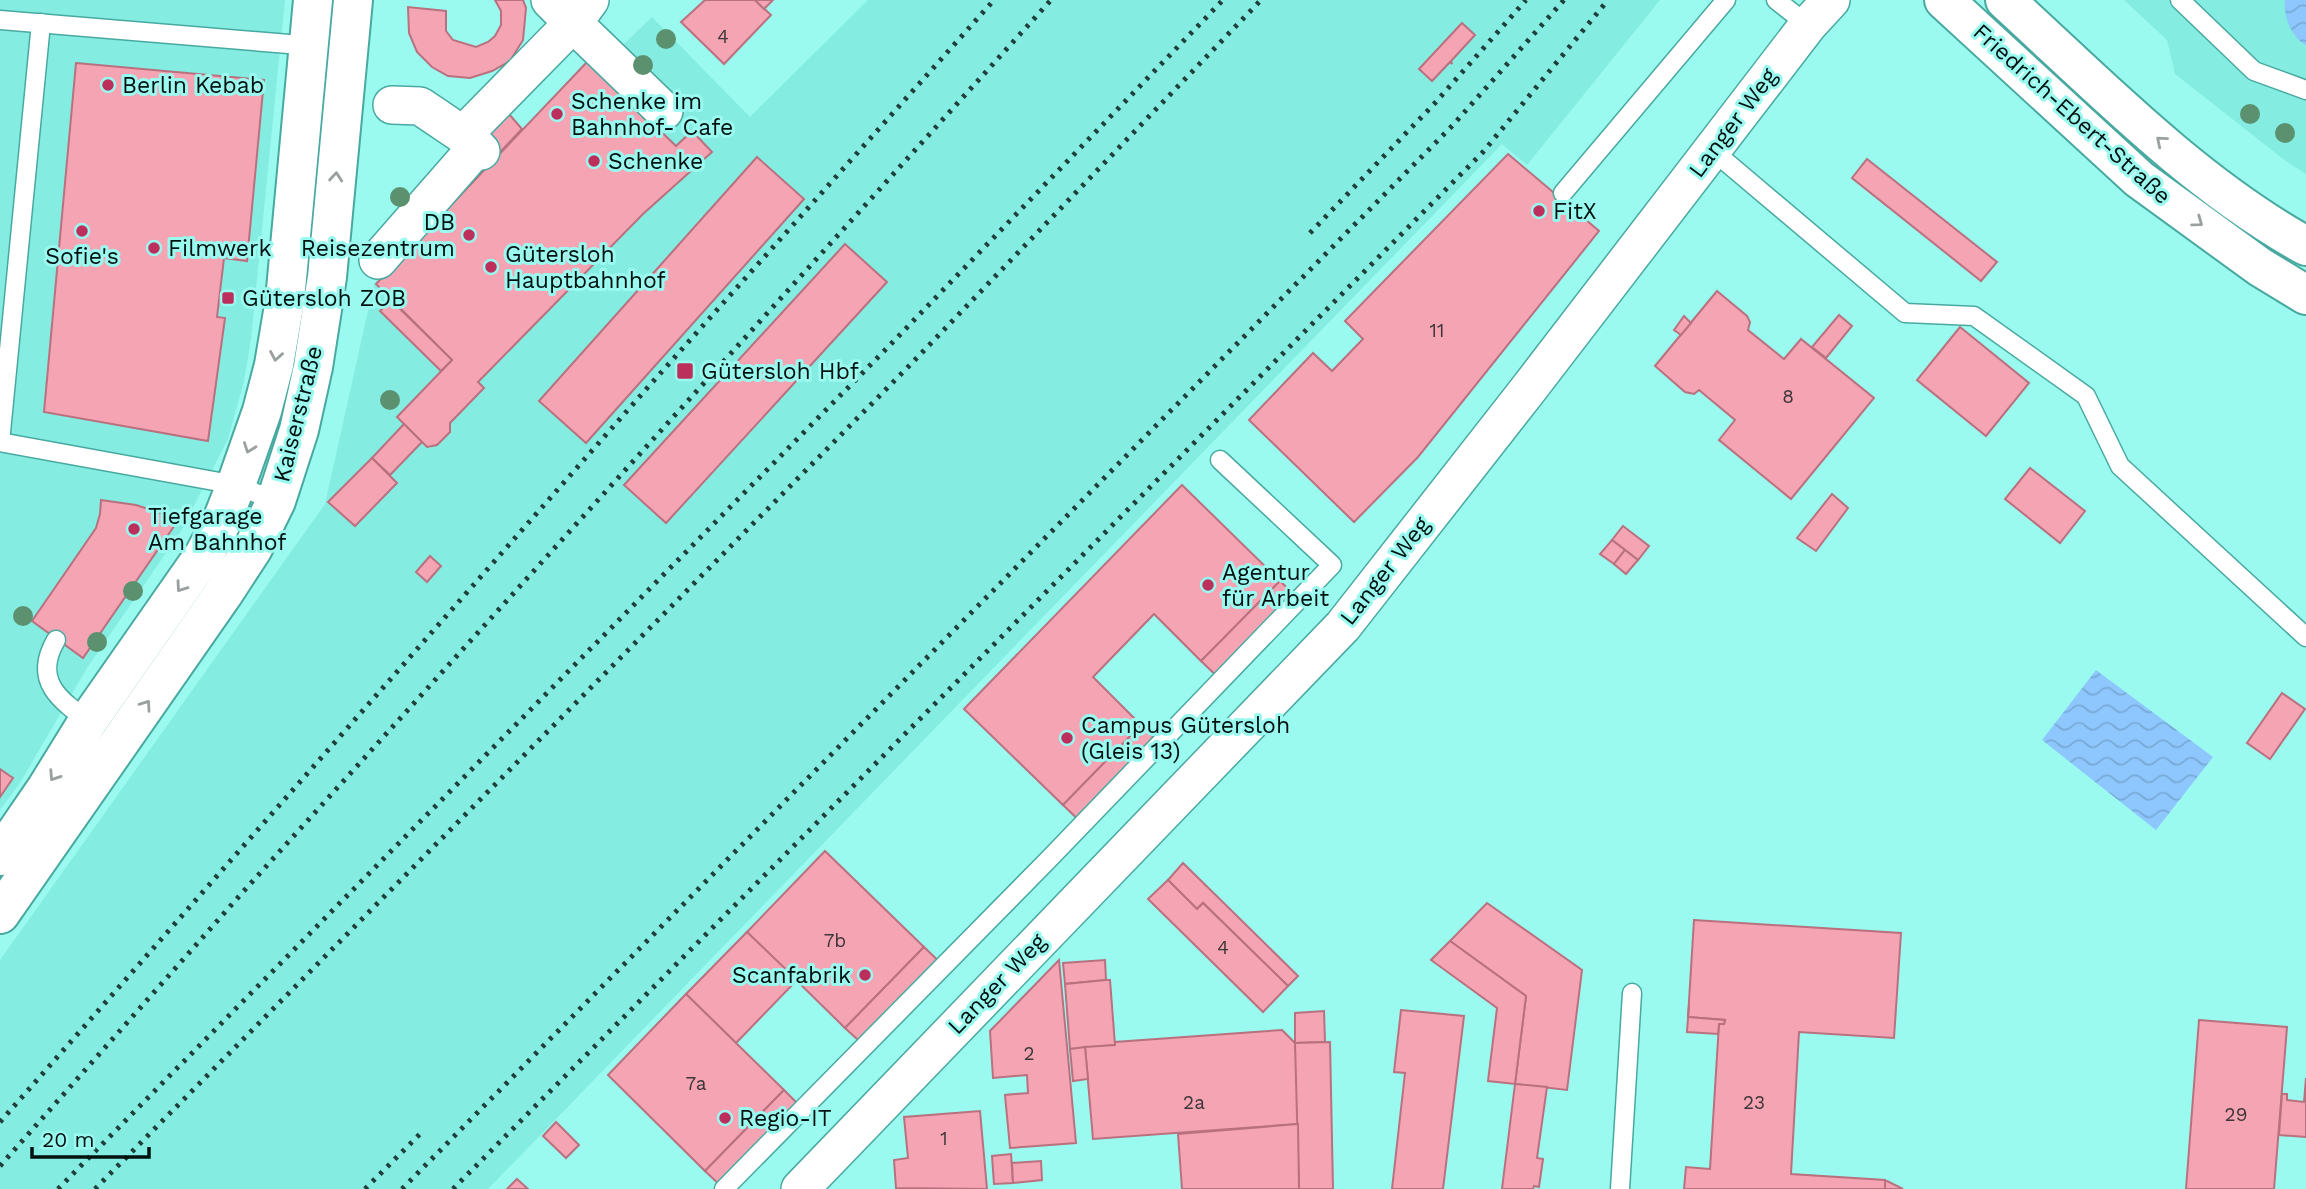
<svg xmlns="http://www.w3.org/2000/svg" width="2306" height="1189" viewBox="0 0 2306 1189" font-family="'Work Sans',sans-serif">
<defs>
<pattern id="water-waves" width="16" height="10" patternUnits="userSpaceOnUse" patternTransform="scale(1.75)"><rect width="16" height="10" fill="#8dc7fd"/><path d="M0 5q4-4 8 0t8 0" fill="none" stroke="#78aad8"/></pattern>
</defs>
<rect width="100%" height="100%" fill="#9bfaf0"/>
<!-- built -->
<g fill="#84ece1">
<polygon points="0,0 285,0 251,339 244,381 228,439 181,531 87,668 20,783 0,810"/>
<polygon points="868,0 1660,0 1527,165 1502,144 488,1189 0,1189 0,960 325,504 374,284 591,57 601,66 652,17 750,117"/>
<polygon points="2124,0 2306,0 2306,174 2287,162 2175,74 2167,40"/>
</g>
<!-- water -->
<g fill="url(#water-waves)">
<path d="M2285,0h21v45c-15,-7 -23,-30 -21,-45z"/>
<polygon points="2096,670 2213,757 2156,830 2042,740"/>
</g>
<!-- building -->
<g fill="#f5a4b3" stroke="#b9717f" stroke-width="2">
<polygon points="495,0 523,0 526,8 523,40 510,61 492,71 470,78 448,76 432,67 417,52 409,33 408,7 446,11 446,31 453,40 476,47 488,42 495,36 501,25 501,11"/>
<polygon points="705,0 755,0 771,15 724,64 681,22"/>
<polygon points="755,0 773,0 764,9"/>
<polygon points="1462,23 1475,35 1451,61 1452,64 1450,62 1432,81 1419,69"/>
<polygon points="588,61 676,146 692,131 712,152 643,214 478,382 484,388 450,423 450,432 437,445 427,447 397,417 452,360 376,284"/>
<polygon points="76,63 264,80 247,261 224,258 217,317 225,318 208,441 44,412"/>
<polygon points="509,114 522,129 461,193 495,120"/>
<polygon points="1508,154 1599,231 1418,457 1354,522 1249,420 1313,353 1332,371 1363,339 1345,321"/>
<polygon points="757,157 804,199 586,443 539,401"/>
<polygon points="1867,159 1997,262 1981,281 1852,178"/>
<polygon points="845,244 887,282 666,523 624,485"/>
<polygon points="1717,291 1747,316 1750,322 1748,330 1784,359 1801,339 1874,398 1791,499 1719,440 1735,420 1699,390 1694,394 1685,392 1655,366"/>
<polygon points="391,300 452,360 441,371 380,311"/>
<polygon points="1839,315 1852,326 1826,358 1812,347"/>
<polygon points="1684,316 1691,323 1681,335 1674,330"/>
<polygon points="1960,327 2029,383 1986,436 1917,380"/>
<polygon points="404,424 422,442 390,475 372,458"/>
<polygon points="372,458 397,483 355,526 328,502"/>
<polygon points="2030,468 2085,511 2060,543 2005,499"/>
<polygon points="1182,485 1280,581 1201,661 1154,614 1093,677 1141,725 1063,805 964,709"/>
<polygon points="1832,494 1848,508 1816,551 1797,538"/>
<polygon points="101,500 136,505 179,519 83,658 32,621 96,528 100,514"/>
<polygon points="1623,526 1649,546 1638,560 1612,540"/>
<polygon points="1612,540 1625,550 1614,564 1600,554"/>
<polygon points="1625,550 1638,560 1626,574 1614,564"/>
<polygon points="430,556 441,566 427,582 416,572"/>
<polygon points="1280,581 1304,604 1226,685 1201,661"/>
<polygon points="2282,693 2305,709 2270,759 2247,743"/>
<polygon points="1141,725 1165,748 1087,828 1063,805"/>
<polygon points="0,769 13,778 0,797"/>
<polygon points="825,851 924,947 845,1028 747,932"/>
<polygon points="1183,863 1298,976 1288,986 1203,903 1197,909 1168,880"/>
<polygon points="1168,880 1197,909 1203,903 1288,986 1263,1012 1148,899"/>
<polygon points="1487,903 1582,970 1567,1090 1515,1084 1526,996 1450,941"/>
<polygon points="1694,920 1901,933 1894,1038 1799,1032 1791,1174 1885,1180 1885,1189 1684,1189 1686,1167 1710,1169 1719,1024 1724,1024 1725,1020 1688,1017"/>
<polygon points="747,932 797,980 736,1043 686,994"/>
<polygon points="1450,941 1526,996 1515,1084 1488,1081 1497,1008 1431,960"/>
<polygon points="924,947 949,971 870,1051 845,1028"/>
<polygon points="1059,960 1076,1143 1010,1148 1005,1095 1028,1093 1027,1075 993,1078 990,1031"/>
<polygon points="1105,960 1106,980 1065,984 1063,963"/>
<polygon points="1106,980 1110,980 1115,1045 1070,1049 1065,984"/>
<polygon points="686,994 784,1090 705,1171 608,1075"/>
<polygon points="1689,1005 1688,1017 1725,1020 1724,1024 1719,1024 1718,1034 1687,1032"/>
<polygon points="1401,1010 1464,1016 1443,1189 1392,1189 1405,1073 1394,1072"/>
<polygon points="1324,1011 1325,1042 1295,1043 1295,1013"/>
<polygon points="2199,1020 2287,1027 2274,1189 2186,1189"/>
<polygon points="1282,1030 1296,1044 1298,1124 1093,1139 1085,1047 1115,1045 1115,1042"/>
<polygon points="1330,1042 1333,1189 1299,1189 1295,1043"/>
<polygon points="1085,1047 1088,1079 1073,1081 1070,1049"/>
<polygon points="2306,1078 2306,1137 2279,1135 2282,1094 2287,1094 2287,1100 2304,1102"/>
<polygon points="1515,1084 1547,1087 1537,1158 1543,1159 1539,1187 1534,1186 1533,1189 1502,1189"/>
<polygon points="784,1090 809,1115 724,1189 705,1171"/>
<polygon points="980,1111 987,1189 896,1188 894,1160 908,1158 904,1117"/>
<polygon points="556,1122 579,1145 566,1158 543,1136"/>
<polygon points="1298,1124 1299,1189 1182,1189 1178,1134"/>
<polygon points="1011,1154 1013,1183 994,1184 992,1156"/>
<polygon points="1041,1161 1042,1180 1013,1183 1012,1163"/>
<polygon points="517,1179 528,1189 507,1189"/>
<polygon points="1885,1181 1887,1181 1903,1189 1885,1189"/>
</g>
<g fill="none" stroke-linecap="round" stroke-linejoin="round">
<!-- lane casing -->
<g stroke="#48a9a0" stroke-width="21">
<g id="lane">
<polyline points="1776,0 1808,25"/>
<polyline points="2180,0 2254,71 2306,90"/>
<polyline points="0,20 313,46"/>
<polyline points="1712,150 1905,313 1974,316 2086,396 2120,466 2306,637"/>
<polyline points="1563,193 1726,0"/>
<polyline points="0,442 41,23"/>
<polyline points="0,442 236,485 276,501"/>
<path d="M56,640c-24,41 4,61 36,83"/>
<polyline points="724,1189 1049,859 1332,565 1220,460"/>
<polyline points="1620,1189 1632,993"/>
</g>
</g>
<!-- street casing -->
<g stroke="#48a9a0" stroke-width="40">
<g id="street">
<polyline points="590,0 573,23 664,111"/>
<polyline points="392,105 420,106 463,135 481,151"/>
<polyline points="463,135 573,23 550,0"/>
<polyline points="378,260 477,147"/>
<polyline points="800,1189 1343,626 1527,391 1808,25 1831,0"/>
</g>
</g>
<!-- secondary casing -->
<g stroke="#48a9a0" stroke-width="42">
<g id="secondary">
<polyline points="1944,0 2139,179 2260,267 2306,295"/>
<path d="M2005,0c94,86 189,184 301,246"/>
<polyline points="0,856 46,789 88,721 204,555 221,523 236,485 262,411 274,365 285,300 313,0"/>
<polyline points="0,914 223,594 253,548 276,501 299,430 313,367 327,277 353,0"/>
</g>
</g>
<!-- lane -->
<use href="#lane" stroke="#fff" stroke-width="18"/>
<!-- street -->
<use href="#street" stroke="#fff" stroke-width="37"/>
<!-- secondary -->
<use href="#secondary" stroke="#fff" stroke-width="38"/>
<!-- rail -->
<g stroke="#1f3f3b" stroke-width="5" stroke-dasharray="3.5 7" stroke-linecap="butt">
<polyline points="1310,233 1435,103 1526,0"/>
<polyline points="0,1122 649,386 994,0"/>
<polyline points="0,1166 242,893 1051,0"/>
<polyline points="58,1189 889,346 1223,0"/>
<polyline points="95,1189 910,365 1261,0"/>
<polyline points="365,1189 424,1130"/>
<polyline points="402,1189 1453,125 1564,0"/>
<polyline points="453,1189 1483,152 1608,0"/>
</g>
</g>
<!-- trees -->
<g fill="#5c9170">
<circle cx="666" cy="39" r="10"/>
<circle cx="643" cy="65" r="10"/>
<circle cx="2250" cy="114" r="10"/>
<circle cx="2285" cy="133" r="10"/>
<circle cx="400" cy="197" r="10"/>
<circle cx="390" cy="400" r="10"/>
<circle cx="133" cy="591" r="10"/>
<circle cx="23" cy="616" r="10"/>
<circle cx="97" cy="642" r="10"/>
</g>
<!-- one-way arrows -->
<defs><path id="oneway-chevron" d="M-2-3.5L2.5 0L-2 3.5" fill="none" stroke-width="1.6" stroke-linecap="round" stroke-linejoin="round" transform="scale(1.75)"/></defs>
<g stroke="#99a09f">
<use href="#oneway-chevron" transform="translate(2161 141) rotate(-140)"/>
<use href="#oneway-chevron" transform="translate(336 177) rotate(-85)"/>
<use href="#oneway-chevron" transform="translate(2198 222) rotate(36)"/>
<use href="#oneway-chevron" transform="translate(276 356) rotate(100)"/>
<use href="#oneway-chevron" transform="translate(249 448) rotate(110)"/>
<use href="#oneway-chevron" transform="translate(181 587) rotate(125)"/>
<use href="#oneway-chevron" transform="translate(146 705) rotate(-55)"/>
<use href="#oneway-chevron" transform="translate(54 776) rotate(123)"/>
</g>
<!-- markers -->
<g fill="#bc2e5b" stroke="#9bfaf0" stroke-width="2.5">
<circle cx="108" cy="85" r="7"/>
<circle cx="557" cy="114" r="7"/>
<circle cx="594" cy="161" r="7"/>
<circle cx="1539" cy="211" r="7"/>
<circle cx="82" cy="231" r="7"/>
<circle cx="469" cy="235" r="7"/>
<circle cx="154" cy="248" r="7"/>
<circle cx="491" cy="267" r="7"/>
<rect x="221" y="291" width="14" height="14" rx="3.5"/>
<rect x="676" y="362" width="18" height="18" rx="3.5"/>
<circle cx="134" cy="529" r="7"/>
<circle cx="1208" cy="585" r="7"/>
<circle cx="1067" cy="738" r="7"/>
<circle cx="865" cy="975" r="7"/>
<circle cx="725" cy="1118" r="7"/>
</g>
<g text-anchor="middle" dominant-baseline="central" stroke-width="6" stroke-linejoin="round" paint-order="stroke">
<!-- number labels -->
<g font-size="19" fill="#3d3638">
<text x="723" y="36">4</text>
<text x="1437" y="330">11</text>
<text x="1788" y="396">8</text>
<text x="835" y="940">7b</text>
<text x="1223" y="947">4</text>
<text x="1029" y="1053">2</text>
<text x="696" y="1083">7a</text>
<text x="1194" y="1102">2a</text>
<text x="1754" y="1102">23</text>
<text x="2236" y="1114">29</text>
<text x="944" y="1138">1</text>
</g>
<!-- poi labels -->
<g font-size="23" fill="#00110f" stroke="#9bfaf0" text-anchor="start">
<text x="122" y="85">Berlin Kebab</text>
<text x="571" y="101">Schenke im<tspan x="571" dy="26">Bahnhof- Cafe</tspan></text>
<text x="608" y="161">Schenke</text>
<text x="1553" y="211">FitX</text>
<text x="455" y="222" text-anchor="end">DB<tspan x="455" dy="26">Reisezentrum</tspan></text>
<text x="168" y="248">Filmwerk</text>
<text x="505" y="254">Gütersloh<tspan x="505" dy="26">Hauptbahnhof</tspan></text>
<text x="82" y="256" text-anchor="middle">Sofie's</text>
<text x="242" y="298">Gütersloh ZOB</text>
<text x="701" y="371">Gütersloh Hbf</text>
<text x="148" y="516">Tiefgarage<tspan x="148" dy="26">Am Bahnhof</tspan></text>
<text x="1222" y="572">Agentur<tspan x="1222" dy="26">für Arbeit</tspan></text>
<text x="1081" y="725">Campus Gütersloh<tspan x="1081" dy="26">(Gleis 13)</tspan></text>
<text x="851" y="975" text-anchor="end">Scanfabrik</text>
<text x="739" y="1118">Regio-IT</text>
</g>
<!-- street labels -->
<g font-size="23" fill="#00110f" stroke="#9bfaf0">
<text transform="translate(2072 114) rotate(42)">Friedrich-Ebert-Straße</text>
<text transform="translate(1733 123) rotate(-53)">Langer Weg</text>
<text transform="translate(298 414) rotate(-76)">Kaiserstraße</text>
<text transform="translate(1385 571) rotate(-52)">Langer Weg</text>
<text transform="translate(997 984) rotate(-46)">Langer Weg</text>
</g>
</g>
<!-- scale -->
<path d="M32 1147v10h117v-10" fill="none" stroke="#00110f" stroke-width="3.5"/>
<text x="42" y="1147" font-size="21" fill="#00110f" stroke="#9bfaf0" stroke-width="5" paint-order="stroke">20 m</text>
</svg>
